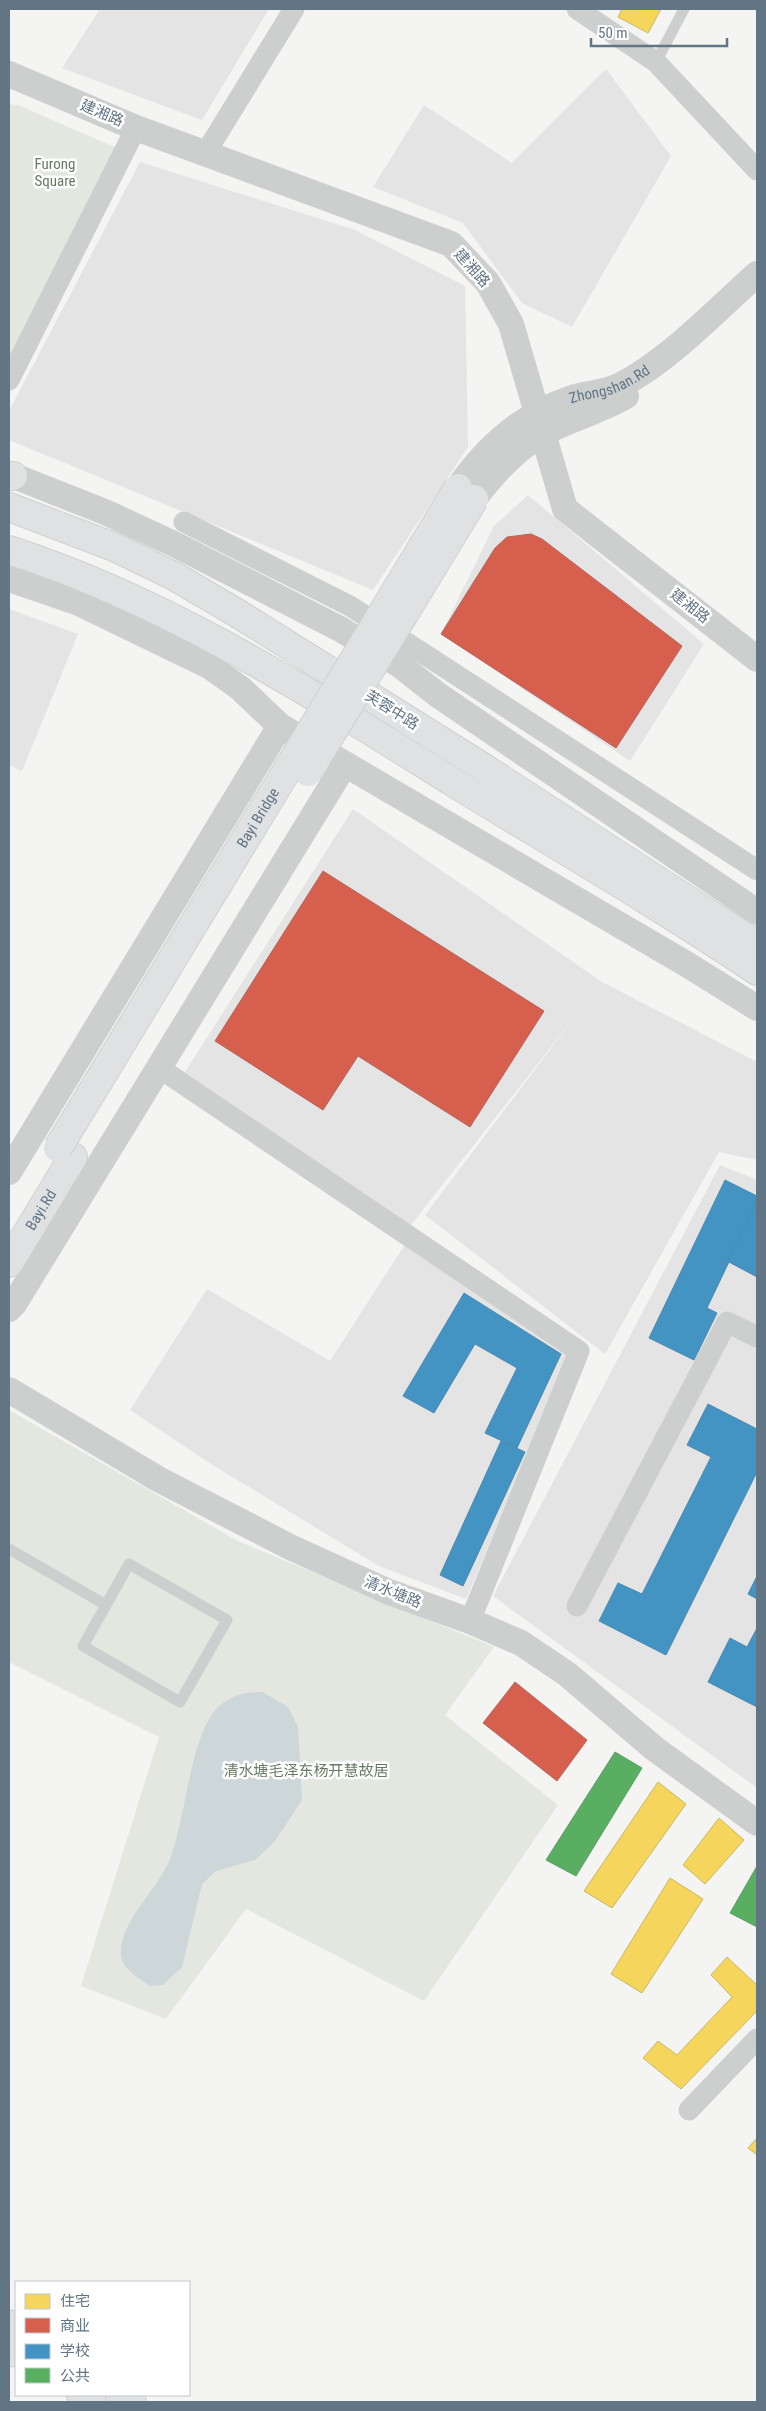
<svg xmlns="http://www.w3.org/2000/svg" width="766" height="2411" viewBox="0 0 766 2411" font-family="'Roboto Condensed','Noto Sans SC',sans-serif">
<rect width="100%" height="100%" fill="#f4f4f2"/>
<!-- built -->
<g fill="#e3e4e3">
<polygon points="100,9 269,9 202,120 62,68"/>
<polygon points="606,69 671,156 572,327 522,303 463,223 373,187 424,105 512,163"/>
<polygon points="140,162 355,230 465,286 468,447 373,590 9,440 9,411"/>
<polygon points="528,495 704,644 630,761 441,634 494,526"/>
<polygon points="9,609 78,634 22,771 9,765"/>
<polygon points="353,809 602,982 757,1062 757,1160 719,1152 605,1354 425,1215 577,1014 410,1226 185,1072"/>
<polygon points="720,1165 757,1180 757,1788 493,1596"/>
<polygon points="404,1246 570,1355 466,1599 379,1566 211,1464 130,1410 207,1289 330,1361"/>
</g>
<!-- park -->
<g fill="#e4e7e0">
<polygon points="9,104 18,105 119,149 9,361"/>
<polygon points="9,1410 238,1541 494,1647 445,1715 558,1805 424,2001 246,1909 166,2019 81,1986 159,1737 9,1662"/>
</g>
<!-- water -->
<path fill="#cdd6d9" d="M263,1692l25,15 10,20 4,73 -27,41 -20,19 -39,11 -14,13 -20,83 -19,18 -13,1c-9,-6 -24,-15 -28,-26 -9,-32 38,-73 48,-101 16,-40 20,-124 48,-152 15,-13 27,-15 45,-15z"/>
<!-- homes -->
<g fill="#f6d55c" stroke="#c9b868">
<polygon points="622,9 661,9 648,33 618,17"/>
<polygon points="658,1782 686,1804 612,1908 584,1891"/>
<polygon points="719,1818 744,1840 705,1884 683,1865"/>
<polygon points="670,1878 703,1899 642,1993 611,1974"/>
<polygon points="727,1957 757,1985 757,2011 681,2089 643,2058 658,2041 677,2055 732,1997 711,1975"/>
<polygon points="757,2138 757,2155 748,2148"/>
</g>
<!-- shops -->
<g fill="#d6604d" stroke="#b3665e">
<polygon points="531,534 542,539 682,646 616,748 441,634 495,548 507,537"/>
<polygon points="323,871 544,1011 470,1127 358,1056 323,1110 215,1041"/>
<polygon points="515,1682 587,1740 557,1781 483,1723"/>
</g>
<!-- schools -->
<g fill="#4393c3" stroke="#4c8ab0">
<polygon points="725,1180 757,1196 757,1203 707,1308 717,1313 694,1360 649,1338"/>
<polygon points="757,1203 757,1277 727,1261"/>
<polygon points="464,1293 561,1354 517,1448 485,1433 517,1368 475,1344 434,1413 403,1396"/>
<polygon points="708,1404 757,1429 757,1472 666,1655 599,1621 618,1583 642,1594 711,1457 687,1445"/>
<polygon points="501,1441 525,1452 463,1586 440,1575"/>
<polygon points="757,1576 757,1599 748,1594"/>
<polygon points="757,1628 757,1707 708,1682 730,1638 747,1647"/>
</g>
<!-- public -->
<g fill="#5aae61" stroke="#5c9d6c">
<polygon points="615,1752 642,1768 576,1876 546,1860"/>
<polygon points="757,1866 757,1927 730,1913"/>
</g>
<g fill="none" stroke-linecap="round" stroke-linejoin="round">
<!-- secondary casing -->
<g stroke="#cfd1d2" stroke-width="30">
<g id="secondary">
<path id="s2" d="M9,1263l64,-106"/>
<polyline points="9,2324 16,2329"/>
<polyline points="9,2348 16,2353"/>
<polyline points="81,2395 92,2402"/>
<polyline points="120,2395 132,2402"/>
</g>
</g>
<!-- primary casing -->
<g stroke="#cfd1d1" stroke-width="30">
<g id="primary">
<polyline points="9,476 13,476"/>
<polyline points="9,507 114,547 174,576 237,613 481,766 757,945"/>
<path d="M9,550c161,52 304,145 447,234 101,62 203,121 301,187"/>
</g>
</g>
<!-- service -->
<g stroke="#cdcfcf" stroke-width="11">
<polyline points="656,62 684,9"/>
<polyline points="9,1549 106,1605"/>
<polygon points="129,1564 227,1620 180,1702 83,1646"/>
</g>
<!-- minor -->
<g stroke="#cdcfcf" stroke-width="21">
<polyline points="577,9 656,62 757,170"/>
<polyline points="205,154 294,9"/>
<polyline points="9,380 136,128"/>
<polyline points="184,522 350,606 757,870"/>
<polyline points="158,1067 579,1351 470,1621"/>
<polyline points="577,1606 727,1322 757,1337"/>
<polyline points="689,2110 757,2039"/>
</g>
<!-- tertiary -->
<g stroke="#cdcfcf" stroke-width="26">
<polyline points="9,74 136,128 451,244 488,283 511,324 565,509 757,659"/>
<polyline points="9,474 105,512 176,545 340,629 401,666 438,695 757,912"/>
<path id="s1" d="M458,488c28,-41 66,-74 114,-90 15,-5 33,-5 47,-12 49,-24 98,-77 138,-112"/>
<path d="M474,499c22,-29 46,-55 80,-71 23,-11 50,-19 72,-32"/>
<polyline points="9,579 79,603 209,666 240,688 280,726 688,965 757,1008"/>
<polyline points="9,1172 280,726"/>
<polyline points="9,1309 14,1304 345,764"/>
<polyline points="9,1390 158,1479 290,1547 389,1592 470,1621 521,1643 567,1674 655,1749 757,1823"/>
</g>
<!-- secondary -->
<use href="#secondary" stroke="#e0e1e2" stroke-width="28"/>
<!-- primary -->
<use href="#primary" stroke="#e0e1e2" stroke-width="28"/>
<!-- secondary-bridge casing -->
<g stroke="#cfd1d2" stroke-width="30" stroke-linecap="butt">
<g id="secondary-bridge">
<polyline points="308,772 474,499"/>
<path id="s3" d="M58,1148l400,-660"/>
</g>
</g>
<!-- secondary-bridge -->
<use href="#secondary-bridge" stroke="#e0e1e2" stroke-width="28"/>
</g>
<g text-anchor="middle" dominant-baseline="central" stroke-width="5" stroke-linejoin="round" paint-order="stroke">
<!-- street labels -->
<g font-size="15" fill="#617585" stroke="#fff">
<text transform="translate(102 113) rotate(23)">建湘路</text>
<text transform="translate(472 268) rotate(48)">建湘路</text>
<text stroke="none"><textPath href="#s1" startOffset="188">Zhongshan.Rd</textPath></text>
<text transform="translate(690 606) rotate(38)">建湘路</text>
<text transform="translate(392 710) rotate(32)">芙蓉中路</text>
<text stroke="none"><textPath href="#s3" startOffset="386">Bayi Bridge</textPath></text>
<text stroke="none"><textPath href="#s2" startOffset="62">Bayi.Rd</textPath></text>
<text transform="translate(393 1592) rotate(22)">清水塘路</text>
</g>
<!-- park labels -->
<g font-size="15" fill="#667b61" stroke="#fff">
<text x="55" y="164">Furong<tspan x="55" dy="17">Square</tspan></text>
<text x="306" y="1771">清水塘毛泽东杨开慧故居</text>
</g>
</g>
<!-- border -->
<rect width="766" height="2411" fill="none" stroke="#617585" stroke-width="20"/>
<!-- legend -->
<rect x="15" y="2281" width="175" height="115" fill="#ffffff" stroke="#c0c8ce"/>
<rect x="25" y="2294" width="25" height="15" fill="#f6d55c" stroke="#c0c8ce"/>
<text x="60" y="2306" font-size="15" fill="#617585">住宅</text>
<rect x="25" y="2318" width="25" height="15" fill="#d6604d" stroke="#c0c8ce"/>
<text x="60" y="2331" font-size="15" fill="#617585">商业</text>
<rect x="25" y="2344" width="25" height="15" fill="#4393c3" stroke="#c0c8ce"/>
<text x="60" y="2356" font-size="15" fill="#617585">学校</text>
<rect x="25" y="2368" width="25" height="15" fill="#5aae61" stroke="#c0c8ce"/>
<text x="60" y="2381" font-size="15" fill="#617585">公共</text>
<!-- scale -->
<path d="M591 38v8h136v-8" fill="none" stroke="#617585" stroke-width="2.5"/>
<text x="598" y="38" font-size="15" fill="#617585" stroke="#ffffff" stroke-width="4" paint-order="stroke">50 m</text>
</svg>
